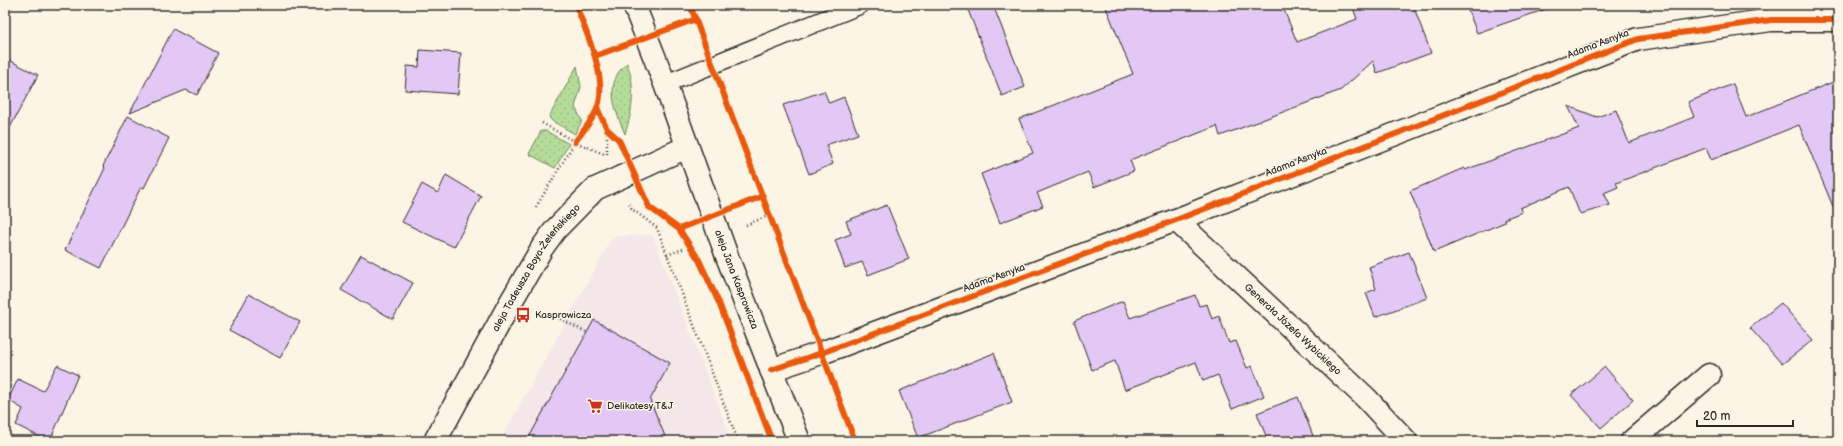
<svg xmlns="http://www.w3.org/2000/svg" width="1843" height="446" viewBox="0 0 1843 446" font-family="'Balsamiq Sans',sans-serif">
<defs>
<pattern id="grass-dots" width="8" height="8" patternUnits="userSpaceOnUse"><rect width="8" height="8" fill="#b5dd99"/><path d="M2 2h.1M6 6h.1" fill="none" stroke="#9cbe84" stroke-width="1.8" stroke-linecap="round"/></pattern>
</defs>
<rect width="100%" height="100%" fill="#fcf5e5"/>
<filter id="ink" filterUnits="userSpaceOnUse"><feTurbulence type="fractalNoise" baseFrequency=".025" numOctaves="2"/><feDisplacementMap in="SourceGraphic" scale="8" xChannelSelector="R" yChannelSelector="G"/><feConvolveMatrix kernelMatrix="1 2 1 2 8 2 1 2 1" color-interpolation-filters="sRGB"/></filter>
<g filter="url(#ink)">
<!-- built -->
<polygon fill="#f4e7ea" points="653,235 732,441 500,441 613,236"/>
<!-- grass -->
<g fill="url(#grass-dots)" stroke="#708462">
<path d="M627,63c9,25 6,46 -2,71 -10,-24 -22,-51 2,-71z"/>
<polygon points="577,66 581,87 575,107 582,121 575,134 552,121 549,117"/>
<polygon points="541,131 546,131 569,144 555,168 529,154"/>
</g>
<!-- building -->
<g fill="#e3c7f5" stroke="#2b2b2b">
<polygon points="966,5 993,5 1025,87 1002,96"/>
<polygon points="1105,5 1282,5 1297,42 1357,19 1352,5 1413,5 1431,53 1377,73 1373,61 1341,90 1220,136 1217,126 1130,160 1134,171 1094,187 1088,172 1037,193 1043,206 1000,223 981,174 1033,153 1019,119 1133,74"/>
<polygon points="1466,5 1546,5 1546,9 1477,33"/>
<polygon points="173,29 218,53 197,95 186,90 130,113"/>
<polygon points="420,50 461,53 458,94 405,90 407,66 419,67"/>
<polygon points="5,58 38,75 5,137"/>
<polygon points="1838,80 1838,216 1837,216 1799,125 1711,160 1706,148 1616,183 1618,187 1604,193 1610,205 1581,214 1579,212 1569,187 1520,208 1522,212 1504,219 1505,222 1434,252 1410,191 1464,168 1465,170 1579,128 1568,106 1597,117 1616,110 1629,143 1694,117 1688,102 1733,84 1746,117"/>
<polygon points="824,91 829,103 844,97 858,134 826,145 833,164 809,174 783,105"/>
<polygon points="128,116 169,138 144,188 141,187 101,268 65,250 105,168 103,166"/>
<polygon points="446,175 481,196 454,247 402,222 422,184 438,193"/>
<polygon points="887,205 909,259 868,275 862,262 845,268 835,240 851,234 846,221"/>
<polygon points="1409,252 1427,298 1375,317 1366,293 1376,289 1369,267"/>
<polygon points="361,255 413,283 393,319 341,290"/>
<polygon points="249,294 300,322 280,358 229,330"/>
<polygon points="1195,295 1199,306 1207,304 1212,319 1219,316 1229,343 1236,341 1247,368 1252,366 1264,396 1232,409 1218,375 1203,381 1196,362 1125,390 1115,361 1092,370 1074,321 1123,301 1130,318"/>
<polygon points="1781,303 1813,340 1782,364 1750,328"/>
<polygon points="594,320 670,363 650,400 667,441 527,441"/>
<polygon points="994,353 1012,402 918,438 899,391"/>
<polygon points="57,365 78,375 50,441 48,441 16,425 23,409 8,400 18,379 43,391"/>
<polygon points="1605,367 1633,400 1601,428 1571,395"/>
<polygon points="1298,397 1315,441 1268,441 1257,413"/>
</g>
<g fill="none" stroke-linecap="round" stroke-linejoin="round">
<!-- service casing -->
<g stroke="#2b2b2b" stroke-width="20">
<polyline id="service" points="665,84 860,5"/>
</g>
<!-- minor casing -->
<g stroke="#2b2b2b" stroke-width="25">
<g id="minor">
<path id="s1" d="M1176,220l190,178 40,43"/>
<polyline points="771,370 824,352 1176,220 1638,39 1771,20 1838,20"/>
<polyline points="1632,441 1709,375"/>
</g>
</g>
<!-- tertiary casing -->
<g stroke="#2b2b2b" stroke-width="25">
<g id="tertiary">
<path id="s2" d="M634,5l31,79 63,175 71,182"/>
<path id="s3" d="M435,441l74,-136 33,-57 13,-18 40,-41 92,-42"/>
</g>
</g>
<!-- path -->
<g stroke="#2b2b2b" stroke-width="2.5" stroke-dasharray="1 3" stroke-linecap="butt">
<polyline points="542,123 575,142 604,154"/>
<polyline points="607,129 607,154"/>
<polyline points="629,204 632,209 657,228 738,441"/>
<polyline points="536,207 575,142"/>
<polyline points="746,225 770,215"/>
<polyline points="667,255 683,249"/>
<polyline points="560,319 588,333"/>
</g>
<!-- service -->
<use href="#service" stroke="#fcf5e5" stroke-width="17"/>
<!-- minor -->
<use href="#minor" stroke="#fcf5e5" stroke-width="22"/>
<!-- tertiary -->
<use href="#tertiary" stroke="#fcf5e5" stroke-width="22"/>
<!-- cycleway casing -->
<g stroke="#fcf5e5" stroke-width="8">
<g id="cycleway">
<polyline points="690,5 855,441"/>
<polyline points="595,56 696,19"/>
<polyline points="597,108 607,129 619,140 649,207 679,229 699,260 719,303 772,441"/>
<path d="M575,142c7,-10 18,-22 22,-33 12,-30 -11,-76 -21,-104"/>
<polyline points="679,229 763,196"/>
<polyline points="771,370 824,352 1176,220 1638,39 1771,20 1838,20"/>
</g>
</g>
<!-- cycleway -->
<use href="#cycleway" stroke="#e8590c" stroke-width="6"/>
</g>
</g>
<!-- icons -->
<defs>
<g id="bus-bare" transform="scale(1.2)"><path d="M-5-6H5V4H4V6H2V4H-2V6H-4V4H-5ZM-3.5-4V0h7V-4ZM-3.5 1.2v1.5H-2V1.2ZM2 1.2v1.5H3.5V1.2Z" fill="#c8321e" stroke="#fcf5e5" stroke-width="2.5" paint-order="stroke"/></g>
<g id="supermarket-bare" transform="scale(1.2)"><path d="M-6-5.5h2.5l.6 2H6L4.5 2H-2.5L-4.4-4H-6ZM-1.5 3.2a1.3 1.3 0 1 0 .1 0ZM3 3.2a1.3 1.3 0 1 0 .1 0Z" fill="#c8321e" stroke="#fcf5e5" stroke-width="2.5" paint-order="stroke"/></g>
</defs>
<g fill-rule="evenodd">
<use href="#bus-bare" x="523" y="315"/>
<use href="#supermarket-bare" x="595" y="406"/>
</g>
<g text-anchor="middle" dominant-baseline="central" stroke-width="3" stroke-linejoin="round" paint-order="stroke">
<!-- street labels -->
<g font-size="10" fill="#2b2b2b" stroke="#fcf5e5">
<text transform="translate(1598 44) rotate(-21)">Adama Asnyka</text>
<text transform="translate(1296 162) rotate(-21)">Adama Asnyka</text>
<text stroke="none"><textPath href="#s3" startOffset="201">aleja Tadeusza Boya-Żeleńskiego</textPath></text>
<text transform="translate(994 278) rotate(-20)">Adama Asnyka</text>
<text stroke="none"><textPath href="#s2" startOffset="293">aleja Jana Kasprowicza</textPath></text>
<text stroke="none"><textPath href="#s1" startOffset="160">Generała Józefa Wybickiego</textPath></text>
</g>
<!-- poi labels -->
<g font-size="10" fill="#2b2b2b" stroke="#fcf5e5" text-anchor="start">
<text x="535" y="315">Kasprowicza</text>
<text x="607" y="406">Delikatesy T&amp;J</text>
</g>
</g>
<!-- margin -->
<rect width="1843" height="446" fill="none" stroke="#fcf5e5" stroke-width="20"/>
<rect x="10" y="10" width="1823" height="426" fill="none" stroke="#2b2b2b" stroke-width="1.5" filter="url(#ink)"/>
<!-- scale -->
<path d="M1697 420v6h96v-6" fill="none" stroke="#2b2b2b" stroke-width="2"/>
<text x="1703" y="420" font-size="12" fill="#2b2b2b" stroke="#fcf5e5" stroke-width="3" paint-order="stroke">20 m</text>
</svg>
